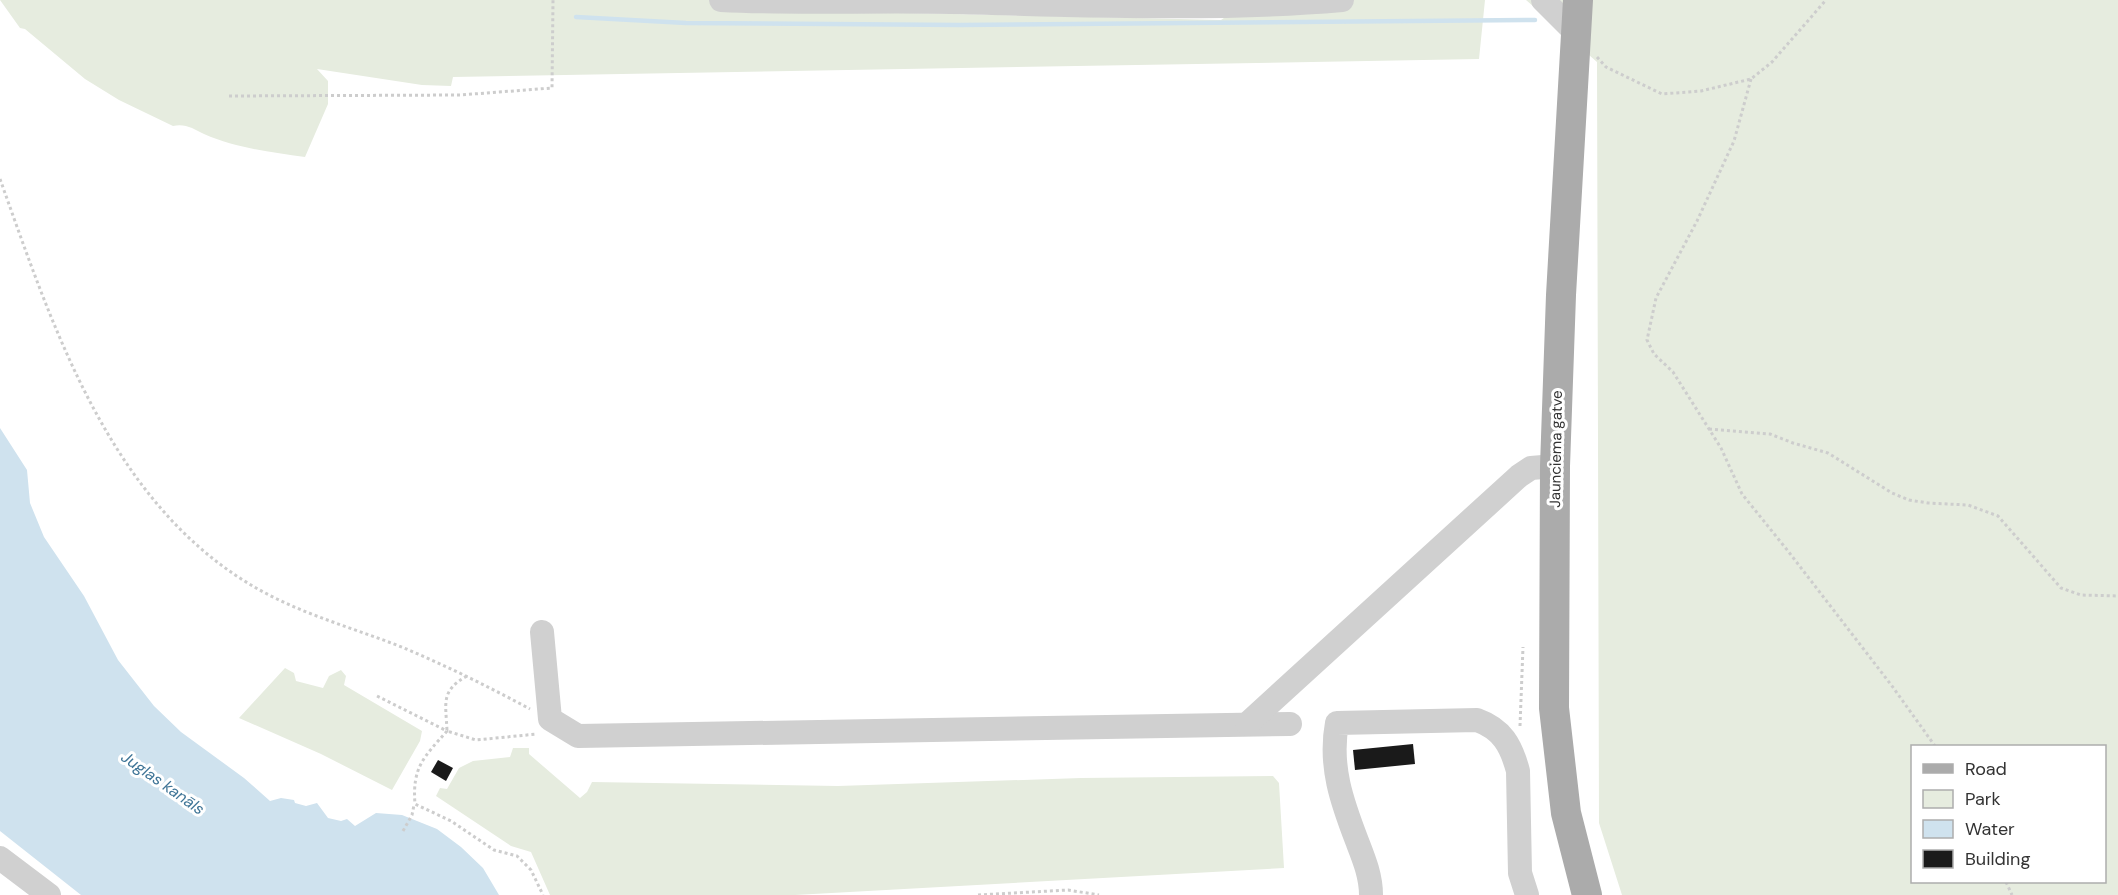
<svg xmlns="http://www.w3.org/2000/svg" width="2118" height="895" viewBox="0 0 2118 895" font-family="'DM Sans',sans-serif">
<rect width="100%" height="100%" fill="#fff"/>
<!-- green -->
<g fill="#e6ecdf" fill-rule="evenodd">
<path d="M0,0h739l39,10 443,10 29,-20h235l-6,59 -1026,18 -2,9 -29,-1 -105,-16 11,12v23l-23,53c-35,-5 -69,-9 -101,-23 -10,-5 -19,-11 -31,-8l-54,-26 -34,-21 -60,-50 -5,-1z"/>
<path d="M1526,0h592v895h-496l-23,-72 -2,-761zM1912,746h192v136h-192z"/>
<polygon points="285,668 294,673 296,681 323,688 329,676 341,670 346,676 344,685 422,731 420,741 392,790 321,754 239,718"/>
<polygon points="513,748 529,748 529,754 580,798 587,792 592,782 838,786 1081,778 1273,776 1279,783 1284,868 795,895 550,895 531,852 511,846 436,796 440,788 447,789 459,768 473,761 510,757"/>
</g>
<!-- water -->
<polygon fill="#cfe2ee" points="0,428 27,470 30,503 44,537 84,596 118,660 154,706 181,732 244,778 270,801 281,798 294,800 295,803 306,806 317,803 328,818 341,821 347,819 355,826 376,813 402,815 437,829 461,847 483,868 499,895 81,895 0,831"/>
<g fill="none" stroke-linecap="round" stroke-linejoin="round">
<!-- stream -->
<polyline stroke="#cfe2ee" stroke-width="4.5" points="576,17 686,23 960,25 1535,20"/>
</g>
<!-- building -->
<g fill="#1a1a1a">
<polygon points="1413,744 1415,764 1355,770 1353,750"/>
<polygon points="438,760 453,768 446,781 431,772"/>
</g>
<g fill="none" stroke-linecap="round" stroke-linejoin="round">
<!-- path -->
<g stroke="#cdcdcd" stroke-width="3" stroke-dasharray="3 3" stroke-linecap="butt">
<polyline points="1597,57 1606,67 1662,94 1701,91 1751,79 1772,62 1826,0"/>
<polyline points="1751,79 1734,141 1697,221 1656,298 1647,340 1654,354 1673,372 1721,448 1742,494 1788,551 1892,686 1935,746"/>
<polyline points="229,96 460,95 552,88 553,0"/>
<path d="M0,179c56,157 116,342 277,420 41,20 85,32 127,49 43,18 85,39 126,61"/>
<polyline points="1709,429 1770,434 1793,443 1828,453 1892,493 1909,500 1928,503 1968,505 1998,516 2061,588 2081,595 2118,596"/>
<path d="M467,676c-27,15 -21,27 -20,55l29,9 61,-6"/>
<path d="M377,696l70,35c-23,26 -35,36 -32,73l36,17 43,29 23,6 14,14 12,25"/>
<polyline points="1520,726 1523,647"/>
<polyline points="403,831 412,815 414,805"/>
<polyline points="2006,882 2012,895"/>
<polyline points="978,895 1068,890 1099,895"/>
</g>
<!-- minor -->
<g stroke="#d0d0d0" stroke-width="24">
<path d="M721,0c77,4 154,0 231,2 130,3 261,9 390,-2"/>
<polyline points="1543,0 1576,33"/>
<polyline points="542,632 550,719 578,736 1290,724"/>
<polyline points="1247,724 1519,476 1531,468 1555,466"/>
<polyline points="0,858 49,895"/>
<path d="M1371,895c0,-19 -7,-36 -14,-54 -15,-39 -28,-75 -20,-118l140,-3c25,9 34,25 41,51l2,102 7,22"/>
</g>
<!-- major -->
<polyline stroke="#ababab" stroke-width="30" points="1578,0 1561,295 1555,466 1554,708 1566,813 1587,895"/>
</g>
<g text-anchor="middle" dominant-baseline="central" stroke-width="6" stroke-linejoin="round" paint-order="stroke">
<!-- street labels -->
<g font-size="15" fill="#333" stroke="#fff">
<text transform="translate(1556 449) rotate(-89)">Jaunciema gatve</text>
</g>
<!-- water labels -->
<g font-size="16" font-style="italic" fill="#3f7597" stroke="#fff">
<text transform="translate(163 783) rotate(35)">Juglas kanāls</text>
</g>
</g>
<!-- legend -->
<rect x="1911" y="745" width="195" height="138" fill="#ffffff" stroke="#adadad" stroke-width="1.5"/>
<rect x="1923" y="764" width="30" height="9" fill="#ababab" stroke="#adadad" stroke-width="1.5"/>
<text x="1965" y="775" font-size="18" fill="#333333">Road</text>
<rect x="1923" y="790" width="30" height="18" fill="#e6ecdf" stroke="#adadad" stroke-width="1.5"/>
<text x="1965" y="805" font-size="18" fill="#333333">Park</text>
<rect x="1923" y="820" width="30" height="18" fill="#cfe2ee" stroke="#adadad" stroke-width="1.5"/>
<text x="1965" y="835" font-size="18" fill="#333333">Water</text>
<rect x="1923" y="850" width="30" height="18" fill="#1a1a1a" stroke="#adadad" stroke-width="1.5"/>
<text x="1965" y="865" font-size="18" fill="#333333">Building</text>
</svg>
